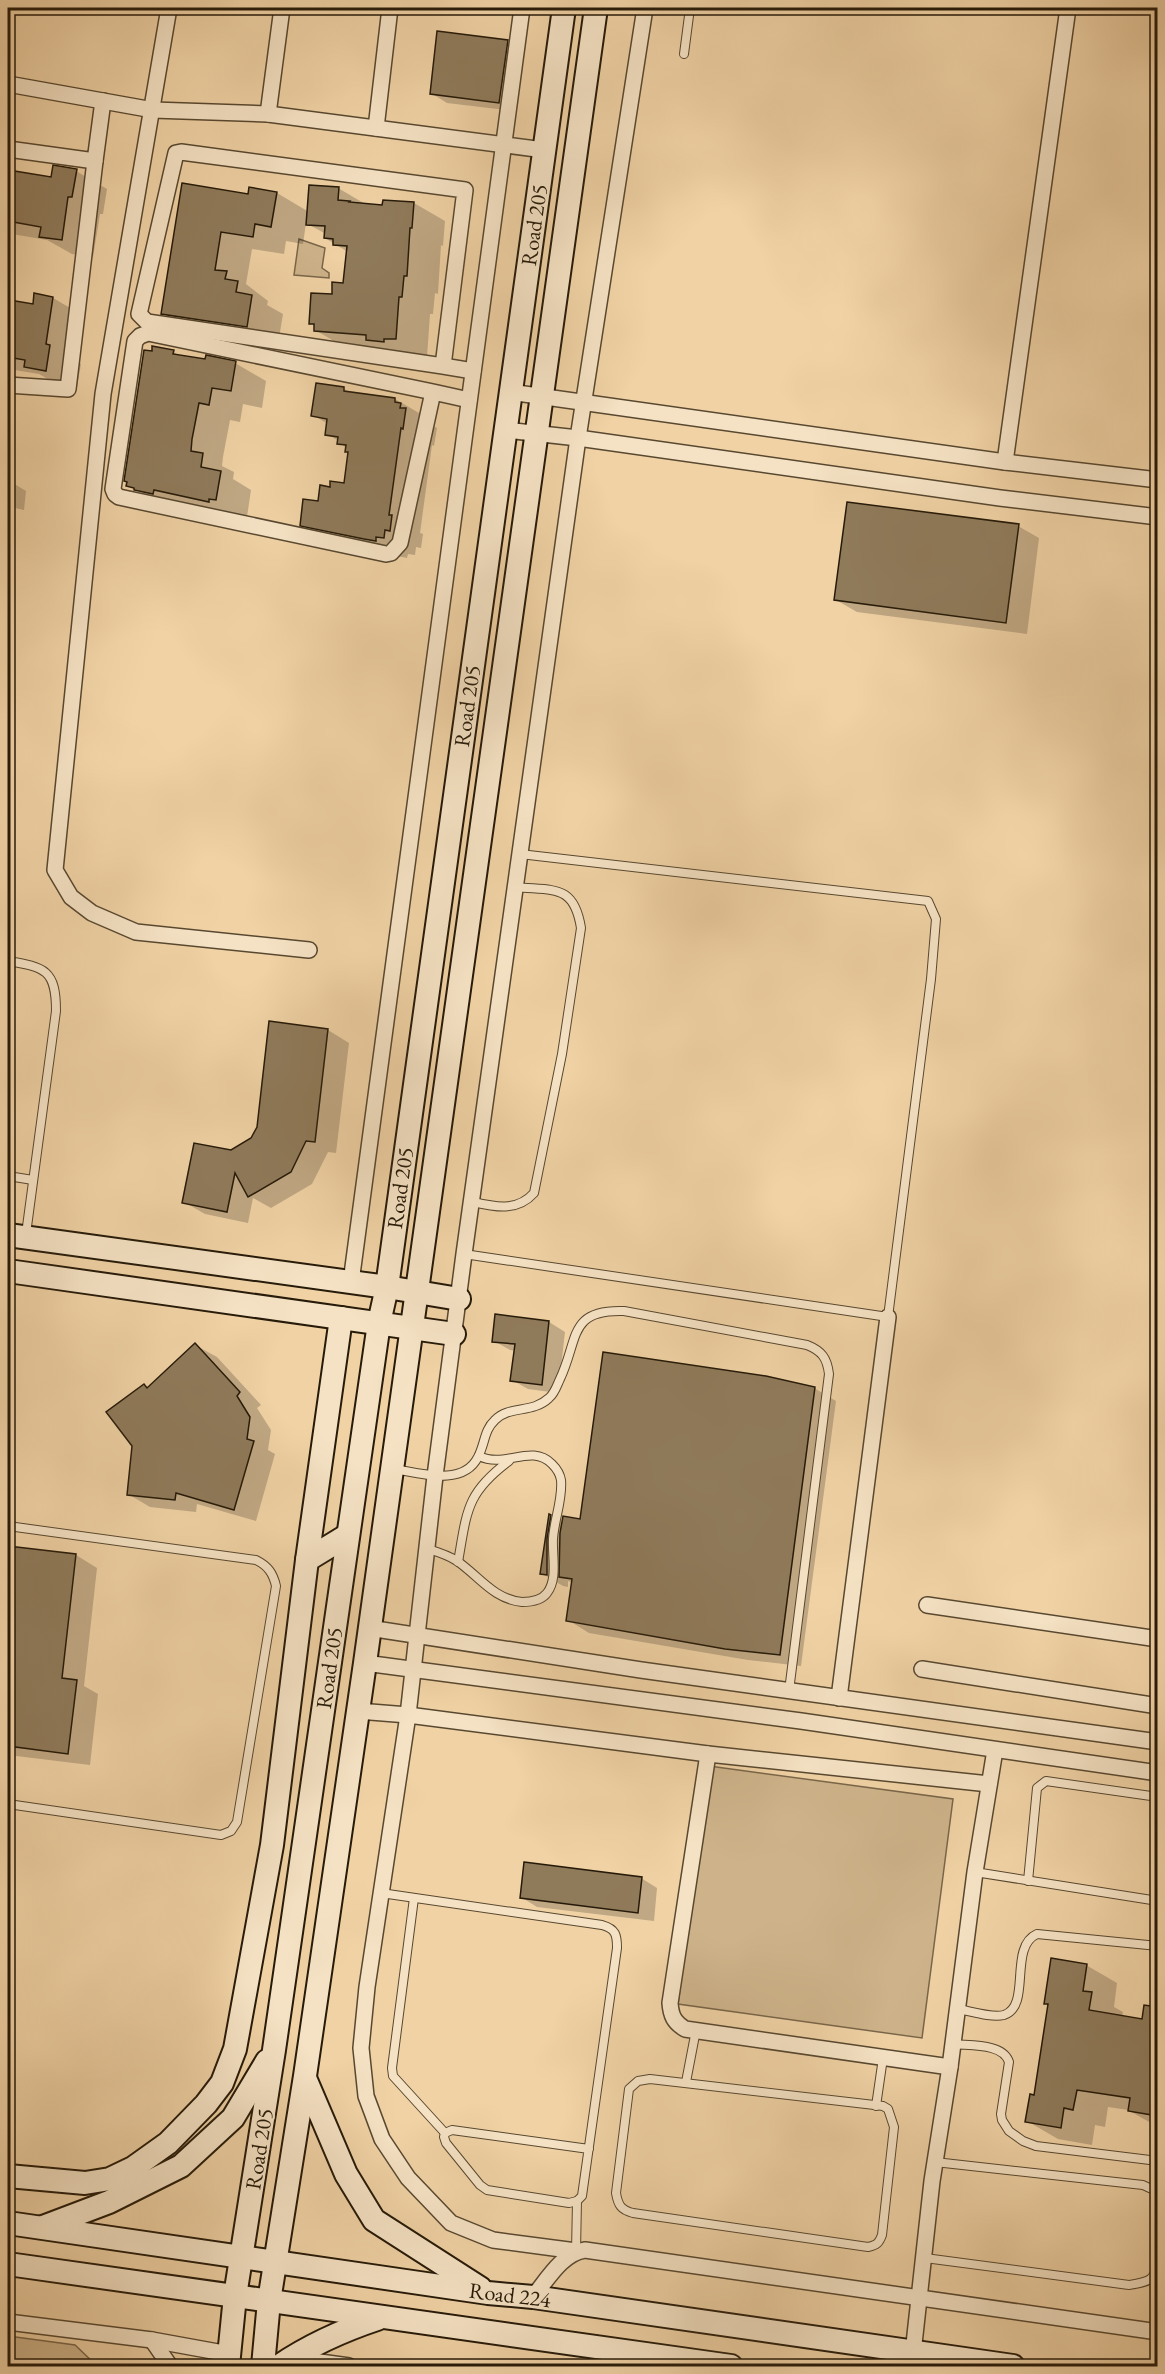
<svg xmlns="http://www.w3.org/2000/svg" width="1165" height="2374" viewBox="0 0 1165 2374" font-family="'EB Garamond',serif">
<rect width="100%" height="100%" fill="#f0d2a5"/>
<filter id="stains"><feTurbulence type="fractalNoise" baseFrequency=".00333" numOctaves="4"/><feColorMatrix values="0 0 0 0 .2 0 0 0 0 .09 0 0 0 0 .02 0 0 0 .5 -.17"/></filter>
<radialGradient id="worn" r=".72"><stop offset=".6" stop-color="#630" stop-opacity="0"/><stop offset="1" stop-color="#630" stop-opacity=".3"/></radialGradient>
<!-- green -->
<g fill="#ceb38a" stroke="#7a664a" stroke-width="1.5">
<polygon points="299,239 325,248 322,268 329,273 329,278 294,275"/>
<polygon points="709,1766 953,1799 922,2038 678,2004"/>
<polygon points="8,2336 75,2345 97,2366 8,2366"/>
</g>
<!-- shadow -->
<g fill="#0003">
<polygon points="507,41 523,51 515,111 447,103 431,93"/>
<polygon points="8,167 18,173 52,179 76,171 107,189 103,214 100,214 93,257 72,254 47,240 12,234 10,248 8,247"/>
<polygon points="183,185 249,195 277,193 309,212 338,188 367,205 384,206 414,203 445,221 443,246 441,245 438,294 435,293 433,314 430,314 427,357 346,348 315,330 315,326 310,323 344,285 348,252 325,238 326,234 306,223 303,244 286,241 284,254 252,249 246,284 268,301 267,305 283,314 278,344 194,331 162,313"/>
<polygon points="35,295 53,298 84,316 77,362 81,364 77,387 57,384 39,374 8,369 8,302 34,306"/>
<polygon points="173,352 183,357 235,363 266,381 262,408 243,404 240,422 230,420 223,457 222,466 234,472 233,479 251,490 247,517 167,507 128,485"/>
<polygon points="344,389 351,393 395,399 426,417 431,425 437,428 434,446 432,445 420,533 423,534 421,548 416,547 415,555 408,554 407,558 333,543 301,525 331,488 345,485 350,452 339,441 327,434 328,424 313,415"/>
<polygon points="8,480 26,491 24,510 15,508 8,550"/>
<polygon points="1018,526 1039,538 1027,634 857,612 836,600"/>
<polygon points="328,1030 349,1043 336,1153 328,1152 312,1184 271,1208 253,1198 248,1223 205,1214 184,1202 231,1152 253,1139"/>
<polygon points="496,1316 549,1322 565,1332 558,1393 528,1389 512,1380 516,1351 510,1350 494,1341"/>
<polygon points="195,1345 217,1357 261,1405 257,1408 271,1430 268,1450 275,1454 256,1521 197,1504 196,1512 150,1507 128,1494 144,1386 148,1388"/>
<polygon points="814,1388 836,1401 801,1666 748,1660 589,1633 568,1620 573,1583 568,1581 568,1587 563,1586 541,1573 550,1516 563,1523 582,1521"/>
<polygon points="8,1547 76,1555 97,1568 84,1686 98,1694 90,1765 8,1755 8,1668 12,1627 8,1626"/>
<polygon points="641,1878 657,1888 654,1921 537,1907 521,1897"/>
<polygon points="1086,1965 1117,1983 1114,2007 1123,2012 1122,2017 1143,2021 1158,2009 1158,2127 1128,2110 1108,2107 1105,2127 1095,2125 1092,2145 1058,2139 1027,2121 1036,2097 1050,2006 1046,2003"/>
</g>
<!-- building -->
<g fill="#8f7a5a" stroke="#261a09" stroke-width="1.5">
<polygon points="437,31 508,40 499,103 430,94"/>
<polygon points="53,165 77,169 72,197 68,197 62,240 39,237 41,227 8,221 8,170 51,177"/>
<polygon points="182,183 248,194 249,187 277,192 271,227 255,224 253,237 221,232 215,270 227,271 225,279 238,281 236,292 252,295 247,327 161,314"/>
<polygon points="309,185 339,187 338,200 350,201 349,202 382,205 383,200 414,202 412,228 410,228 407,276 404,276 402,297 399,297 396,339 384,339 384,342 366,340 366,335 314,331 314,324 309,324 311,293 332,294 332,282 343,283 347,246 333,245 333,239 324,238 325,226 306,225"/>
<polygon points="34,293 53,297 46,344 50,345 46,371 24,367 25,360 8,357 9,300 33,304"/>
<polygon points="152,346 174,350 173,354 205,359 206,355 236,361 231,391 212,388 209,405 199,403 192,439 191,451 203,453 201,467 221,471 216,500 209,499 209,502 154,490 153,494 134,490 134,488 126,486 127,482 124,481 144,350 152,351"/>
<polygon points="316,383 344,387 344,391 395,398 395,402 401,403 400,408 406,408 403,429 401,428 389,515 392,515 390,531 385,530 384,538 376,537 376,541 364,539 300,526 303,499 318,501 320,485 330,487 330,481 344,483 348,452 345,452 346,445 337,444 338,437 325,435 327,419 311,416"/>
<polygon points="847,502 1019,524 1006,623 834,600"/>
<polygon points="269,1021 328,1029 315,1142 306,1141 291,1172 248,1197 235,1173 227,1212 182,1203 194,1143 231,1150 251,1138 257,1127"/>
<polygon points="495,1314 549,1321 542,1385 510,1381 515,1344 492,1342"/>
<polygon points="195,1343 240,1392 237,1396 250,1417 247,1439 254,1441 234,1510 176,1493 175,1500 127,1495 132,1446 106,1412 144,1384 147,1388"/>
<polygon points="603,1352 766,1376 815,1387 780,1655 725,1649 566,1621 572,1579 559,1577 560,1533 563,1516 580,1519"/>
<polygon points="549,1514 551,1515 547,1539 547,1575 540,1574"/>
<polygon points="8,1546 76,1554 62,1678 77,1680 68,1754 8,1746 8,1655 12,1618 8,1617"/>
<polygon points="524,1862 642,1877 638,1913 520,1898"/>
<polygon points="1051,1958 1087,1964 1083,1991 1092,1992 1089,2010 1142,2019 1144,2005 1158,2007 1158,2116 1128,2111 1130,2098 1077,2090 1073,2110 1064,2108 1061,2128 1025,2122 1030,2094 1034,2095 1048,2004 1044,2004"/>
</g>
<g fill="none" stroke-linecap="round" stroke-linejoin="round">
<!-- lane casing -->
<g stroke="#584830" stroke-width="10">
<g id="lane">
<polyline points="684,54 690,8"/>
<path d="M8,961c37,6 48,9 48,50l-30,223"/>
<polyline points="8,1176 33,1180"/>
<path d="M473,1202c22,5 44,10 61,-9l28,-139 19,-126c-7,-44 -27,-37 -65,-41"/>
<polyline points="464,1254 888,1317 931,979 936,919 928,901 520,854"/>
<path d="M394,1469c26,4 69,18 84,-12 7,-13 6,-27 17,-37 15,-15 37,-6 54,-22 6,-5 8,-13 11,-19 19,-40 8,-70 64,-68l183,34c15,6 20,13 22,29l-40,317"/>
<path d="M8,1526l248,34c12,6 17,13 20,26l-39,236 -6,9 -10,4 -213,-31"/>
<path d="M428,1549c10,3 20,6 29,12 22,15 36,38 65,41 9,0 19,-1 25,-9 11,-14 5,-37 6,-54 1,-19 10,-40 8,-59 -1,-6 -4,-11 -9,-16 -21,-21 -47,5 -73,-8"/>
<path d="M458,1562c9,-51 8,-69 51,-101"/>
<polyline points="975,1872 1158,1901"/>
<polyline points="1028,1881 1037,1788 1046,1781 1158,1797"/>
<path d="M381,1893l221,32c14,4 15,10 15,23l-35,248 -5,5 -8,2 -82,-13 -7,-5 -34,-42 -2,-6 1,-4 7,-3 137,19"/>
<polyline points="414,1898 392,2068 393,2076 445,2133"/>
<path d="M958,2009c12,2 33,9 46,6 28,-9 4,-68 33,-81l121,12"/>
<path d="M953,2044c17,2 50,-1 56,18l-8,52 1,6 7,11 14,10 13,5 122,15"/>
<path d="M650,2079l233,27 5,3 6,18 -12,108c-3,8 -5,10 -14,12l-235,-34c-12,-3 -15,-8 -17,-20l13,-104 9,-8z"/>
<polyline points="686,2082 696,2030"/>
<polyline points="876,2106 883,2058"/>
<polyline points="935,2162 1143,2185 1158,2192"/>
<polyline points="576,2251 577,2201"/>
<path d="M925,2258l204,27c19,-3 27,-4 29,-25"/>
</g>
</g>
<!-- street casing -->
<g stroke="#584830" stroke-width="18">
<g id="street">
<polyline points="169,8 103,394 55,870 71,897 92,913 136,932 309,950"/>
<polyline points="8,84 153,110 268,114 544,150"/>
<polyline points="268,114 282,8"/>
<polyline points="376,128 390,8"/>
<polyline points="8,149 95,161 103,101"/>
<polyline points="443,366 147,322 139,314 176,153 181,152 465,190 443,366 473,371"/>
<polyline points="8,385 68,389 95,161"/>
<polyline points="433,392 400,543 391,553 386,554 119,497 115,494 113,489 135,341 140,336 148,333 433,392 469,400"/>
<polyline points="510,392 1005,462 1158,480"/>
<polyline points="505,430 578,438 1000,498 1158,517"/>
<polyline points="1005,462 1068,8"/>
<polyline points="351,1282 522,8"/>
<polyline points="927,1605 1158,1639"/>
<polyline points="369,1628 641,1670 1158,1742"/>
<polyline points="365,1663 801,1721 1158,1773"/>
<polyline points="922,1669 1158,1706"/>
<polyline points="839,1698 888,1317"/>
<polyline points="358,1711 408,1715 708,1754 989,1784"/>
<path d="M708,1754l-38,249c1,13 4,19 15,26l265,38"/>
<polyline points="576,2251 493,2240 451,2223 408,2178 382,2139 366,2096 361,2048 367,1987 408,1715 435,1476 464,1254 578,438 645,8"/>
<path d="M533,2297c14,-17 29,-44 52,-47l573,82"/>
<polyline points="8,2322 152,2340 229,2354"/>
<polyline points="152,2340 170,2366"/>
<polyline points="291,2358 349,2366"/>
<polyline points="913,2366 913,2353 932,2181 950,2067 975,1872 995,1750"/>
</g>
</g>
<!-- secondary casing -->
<g stroke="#261a09" stroke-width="26">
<g id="secondary">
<polyline points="8,1235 387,1287 459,1299"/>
<polyline points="8,1271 454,1334"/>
<polyline points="307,1560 341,1318"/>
<polyline points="305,2078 346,2174 374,2220 480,2288"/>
<polyline points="8,2176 85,2183 110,2179 133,2168 168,2143 206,2104 222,2083 235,2049 272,1845 307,1560 348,1535"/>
<polyline points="8,2223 488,2293 533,2297 1013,2366"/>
<polyline points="43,2227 109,2202 181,2166 233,2118 267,2061"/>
<polyline points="8,2264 731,2366"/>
<polyline points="228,2366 235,2296 274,2050 379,1323 387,1287 564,8"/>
<polyline points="263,2366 269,2301 305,2076 365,1663 596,8"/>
<path d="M279,2366c31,-21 62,-35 98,-47"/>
</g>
</g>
<!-- lane -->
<use href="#lane" stroke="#f5e2c4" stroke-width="8"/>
<!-- street -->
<use href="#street" stroke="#f5e2c4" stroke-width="15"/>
<!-- secondary -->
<use href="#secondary" stroke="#f5e2c4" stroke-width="22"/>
</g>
<g text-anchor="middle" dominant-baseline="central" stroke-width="4.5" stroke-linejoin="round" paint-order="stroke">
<!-- street labels -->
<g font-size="22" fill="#261a09" stroke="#f5e2c4">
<text transform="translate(534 225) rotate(-82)">Road 205</text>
<text transform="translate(467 706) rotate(-82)">Road 205</text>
<text transform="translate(400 1188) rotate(-82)">Road 205</text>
<text transform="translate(329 1668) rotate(-82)">Road 205</text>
<text transform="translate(259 2149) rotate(-81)">Road 205</text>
<text transform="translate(510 2295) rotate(7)">Road 224</text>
</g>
</g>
<!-- margin -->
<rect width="1165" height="2374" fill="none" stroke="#f0d2a5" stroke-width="30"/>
<rect x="9" y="9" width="1147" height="2356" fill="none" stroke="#261a09" stroke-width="3"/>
<rect x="15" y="15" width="1135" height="2344" fill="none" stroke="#261a09" stroke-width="1.5"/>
<rect width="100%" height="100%" filter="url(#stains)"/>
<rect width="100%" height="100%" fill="url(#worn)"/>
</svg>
